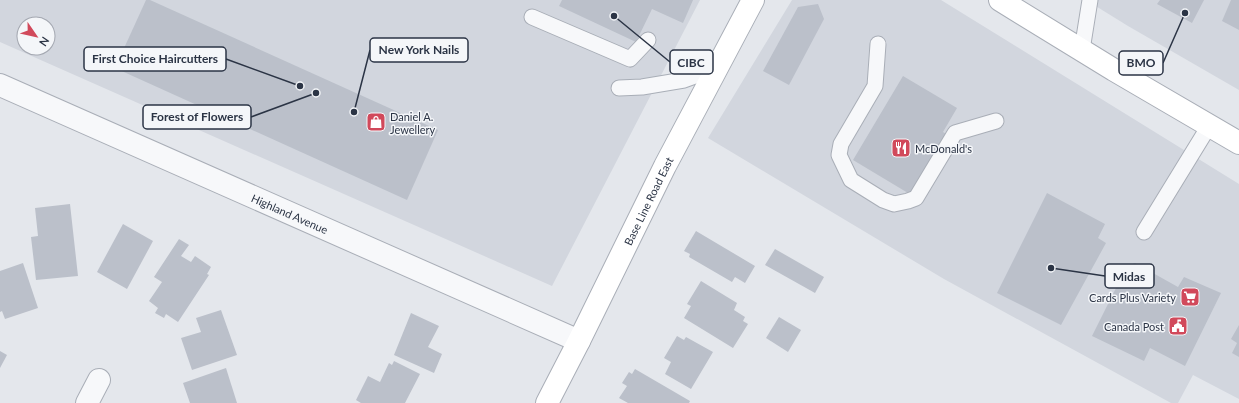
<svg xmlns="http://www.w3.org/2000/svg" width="1239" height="403" viewBox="0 0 1239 403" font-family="Lato,sans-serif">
<rect width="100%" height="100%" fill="#e4e7ec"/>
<!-- built -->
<g fill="#d2d6de" fill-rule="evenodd">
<path d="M0,0h700l-148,286 -552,-244zM24,24h24v24h-24z"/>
<polygon points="792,0 941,0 1239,184 1239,399 1193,375 1178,403 1171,403 944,279 708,138"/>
<polygon points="1086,0 1239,0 1239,90 1128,26"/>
</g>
<!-- building -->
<g fill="#bbc0ca">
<polygon points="146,0 150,0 438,130 407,200 115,68"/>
<polygon points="562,0 693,0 683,23 652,9 636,42 559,6"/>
<polygon points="1160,0 1204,0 1192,23 1157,4"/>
<polygon points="1231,0 1239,0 1239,30 1222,21"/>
<polygon points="818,4 824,19 789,85 763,71 798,7"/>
<polygon points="903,76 957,108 943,132 949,136 913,196 853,160"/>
<polygon points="1047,193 1105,224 1098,238 1106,243 1061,325 997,293"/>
<polygon points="70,204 78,276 36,280 31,237 38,236 35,208"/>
<polygon points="123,224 153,241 127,289 97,272"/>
<polygon points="696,231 755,266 745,283 735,277 732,282 689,257 690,254 684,251"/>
<polygon points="179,239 189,245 181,256 191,262 195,256 211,267 207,274 209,275 178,322 166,314 164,318 155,313 158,308 149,301 162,282 154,277"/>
<polygon points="775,249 824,277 815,293 765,265"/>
<polygon points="23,263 38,308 5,319 2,311 0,312 0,271"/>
<polygon points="1135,263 1178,287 1184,277 1221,293 1185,366 1150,348 1144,361 1092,336 1127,266"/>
<polygon points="701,281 737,303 734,310 745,317 743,321 748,324 733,348 684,318 691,306 687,304"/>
<polygon points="221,310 237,355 192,370 181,338 201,332 196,318"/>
<polygon points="411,313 439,326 428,347 442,354 434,373 394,355"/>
<polygon points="779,317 801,330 788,352 766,338"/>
<polygon points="1239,325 1239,357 1232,353 1237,343 1231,339"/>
<polygon points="677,336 684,340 686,337 713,352 691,389 665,374 671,362 664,358"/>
<polygon points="0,351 7,355 0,368"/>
<polygon points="394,361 420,374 405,403 361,403 356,400 368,376 380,382 389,363 392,365"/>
<polygon points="226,368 237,403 190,403 183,383"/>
<polygon points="635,369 690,401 689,403 628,403 619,398 627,386 622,383 629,372 632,374"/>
</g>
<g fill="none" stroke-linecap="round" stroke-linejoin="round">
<!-- lane casing -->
<g stroke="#a9aeb7" stroke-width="17">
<g id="lane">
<polyline points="532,17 630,59 648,40"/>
<polyline points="878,44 875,86 841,144 839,155 851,180 883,200 894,204 908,201 916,198 955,133 996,121"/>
<polyline points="1082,50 1090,0"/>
<polyline points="619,88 642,87 684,80 717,68"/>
<polyline points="1144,232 1209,126"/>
</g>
</g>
<!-- street casing -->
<g stroke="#a9aeb7" stroke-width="24">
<g id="street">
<path id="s1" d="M0,85l579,256"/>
<polyline points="87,403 99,380"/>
</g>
</g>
<!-- secondary casing -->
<g stroke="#a9aeb7" stroke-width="24">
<g id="secondary">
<polyline points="1000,0 1114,70 1239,143"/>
<path id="s2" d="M547,403l32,-62 86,-175 88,-166"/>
</g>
</g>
<!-- lane -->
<use href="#lane" stroke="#f7f8fa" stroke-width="15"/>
<!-- street -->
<use href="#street" stroke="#f7f8fa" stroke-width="22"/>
<!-- secondary -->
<use href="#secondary" stroke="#fff" stroke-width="22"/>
</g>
<!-- icons -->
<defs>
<g id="shop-square" transform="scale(1)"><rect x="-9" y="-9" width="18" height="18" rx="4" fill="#d1495b" stroke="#f4f6f9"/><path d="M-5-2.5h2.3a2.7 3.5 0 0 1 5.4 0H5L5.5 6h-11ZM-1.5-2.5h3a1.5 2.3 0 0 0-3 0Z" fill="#fff"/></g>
<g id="restaurant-square" transform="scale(1)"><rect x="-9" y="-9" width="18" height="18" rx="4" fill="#d1495b" stroke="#f4f6f9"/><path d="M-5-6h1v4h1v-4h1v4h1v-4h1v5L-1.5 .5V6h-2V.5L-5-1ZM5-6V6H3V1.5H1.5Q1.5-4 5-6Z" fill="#fff"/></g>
<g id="supermarket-square" transform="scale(1)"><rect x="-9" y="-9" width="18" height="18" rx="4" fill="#d1495b" stroke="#f4f6f9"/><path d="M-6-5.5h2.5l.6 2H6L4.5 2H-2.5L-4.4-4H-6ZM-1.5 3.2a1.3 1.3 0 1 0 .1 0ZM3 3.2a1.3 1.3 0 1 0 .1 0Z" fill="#fff"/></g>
<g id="civic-square" transform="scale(1)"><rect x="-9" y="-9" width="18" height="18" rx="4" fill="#d1495b" stroke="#f4f6f9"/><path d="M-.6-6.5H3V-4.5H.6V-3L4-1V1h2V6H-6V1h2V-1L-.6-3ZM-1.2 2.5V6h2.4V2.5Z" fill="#fff"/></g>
</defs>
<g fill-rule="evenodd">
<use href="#shop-square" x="376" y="122"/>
<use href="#restaurant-square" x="901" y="148"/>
<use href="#supermarket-square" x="1190" y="297"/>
<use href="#civic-square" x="1178" y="326"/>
</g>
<g text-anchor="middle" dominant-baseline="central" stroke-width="3" stroke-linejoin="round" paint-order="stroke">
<!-- poi labels -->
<g font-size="11" fill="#2b3445" stroke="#f4f6f9" text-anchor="start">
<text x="390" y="116">Daniel A.<tspan x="390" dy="13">Jewellery</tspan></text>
<text x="915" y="148">McDonald's</text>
<text x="1176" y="297" text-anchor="end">Cards Plus Variety</text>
<text x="1164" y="326" text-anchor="end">Canada Post</text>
</g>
<!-- street labels -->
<g font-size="11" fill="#2b3445" stroke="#f4f6f9">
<text stroke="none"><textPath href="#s2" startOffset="226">Base Line Road East</textPath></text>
<text stroke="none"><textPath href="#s1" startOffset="317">Highland Avenue</textPath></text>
</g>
</g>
<!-- callouts -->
<path fill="none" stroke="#2b3445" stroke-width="1.5" d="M354 112L370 50M300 86L226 59M614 16L670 62M1185 13L1163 63M316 93L251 117M1051 268L1105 276"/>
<g fill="#2b3445" stroke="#f4f6f9" stroke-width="1.5">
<circle cx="354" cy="112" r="4"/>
<circle cx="300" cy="86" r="4"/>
<circle cx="614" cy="16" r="4"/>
<circle cx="1185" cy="13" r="4"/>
<circle cx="316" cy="93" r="4"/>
<circle cx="1051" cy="268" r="4"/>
</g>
<g fill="#f4f6f9" stroke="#2b3445" stroke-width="1.5">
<rect x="370" y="38" width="98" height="24" rx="4"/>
<rect x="84" y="47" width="142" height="24" rx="4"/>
<rect x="670" y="50" width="43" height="24" rx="4"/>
<rect x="1119" y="51" width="44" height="24" rx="4"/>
<rect x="143" y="105" width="108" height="24" rx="4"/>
<rect x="1105" y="264" width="49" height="24" rx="4"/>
</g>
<g font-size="12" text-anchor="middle" font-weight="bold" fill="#2b3445">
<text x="419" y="54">New York Nails</text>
<text x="155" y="63">First Choice Haircutters</text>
<text x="691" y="67">CIBC</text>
<text x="1141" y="67">BMO</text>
<text x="197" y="121">Forest of Flowers</text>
<text x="1129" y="281">Midas</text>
</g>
<!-- north arrow -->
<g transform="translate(36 36) rotate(124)"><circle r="19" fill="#f4f6f9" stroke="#a4a8b1"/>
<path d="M0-3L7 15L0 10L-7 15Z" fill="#d1495b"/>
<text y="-6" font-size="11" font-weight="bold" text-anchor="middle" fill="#2b3445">N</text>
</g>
</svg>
